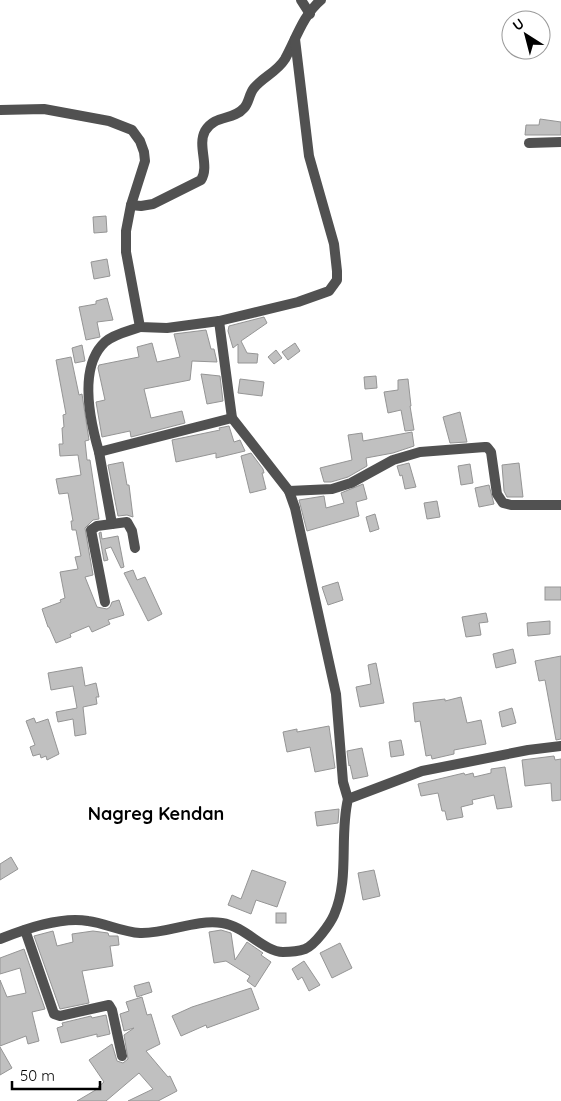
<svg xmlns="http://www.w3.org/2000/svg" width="561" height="1101" viewBox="0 0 561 1101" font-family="Quicksand,sans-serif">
<rect width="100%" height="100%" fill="#fff"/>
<!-- building -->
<g fill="#c0c0c0" stroke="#959595">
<polygon points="540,119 561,122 561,135 525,135 526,125 539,125"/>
<polygon points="106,216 107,232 94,233 93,217"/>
<polygon points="107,259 110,276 94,279 91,262"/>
<polygon points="107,298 113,320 97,322 100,337 86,340 79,307 96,304 96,301"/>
<polygon points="264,317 267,323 241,341 247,353 258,354 257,363 238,363 238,344 233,348 228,331 229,326"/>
<polygon points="206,330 211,349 214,349 217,362 192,361 190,380 144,389 151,418 182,411 185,423 131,437 130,431 102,437 96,402 105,400 98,368 99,365 139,357 137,347 152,343 157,362 180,357 174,334"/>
<polygon points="295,343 300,351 288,360 282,352"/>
<polygon points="82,345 85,361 75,363 72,348"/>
<polygon points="276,350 282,358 274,364 268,357"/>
<polygon points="71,357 79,395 82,394 89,440 85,441 87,460 90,460 99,519 93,520 85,528 93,575 85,577 97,607 107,609 110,607 112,602 119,600 124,615 108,620 110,624 92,632 89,626 70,634 71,637 56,643 49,627 48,627 42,609 61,602 60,600 65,598 60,572 78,569 75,557 81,556 76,530 72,530 71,521 73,521 68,493 59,494 56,479 81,475 78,455 60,456 59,444 63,444 62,428 64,427 63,415 66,414 56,360"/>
<polygon points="201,374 220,376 223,401 207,404"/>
<polygon points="376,376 377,388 365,389 364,377"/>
<polygon points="240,379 264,382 262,396 238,393"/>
<polygon points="408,379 411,406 410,406 414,430 405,431 401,410 388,413 384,392 398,390 398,380"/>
<polygon points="460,412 467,442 450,443 443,417"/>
<polygon points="229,426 234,442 240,440 245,451 216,458 216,453 176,462 172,440 220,430 219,428"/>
<polygon points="412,432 414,446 393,453 366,458 367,466 348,477 331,482 324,482 320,468 352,460 348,435 362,433 363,441"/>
<polygon points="251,453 263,469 264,473 262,473 266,489 250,493 241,456"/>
<polygon points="123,462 127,485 129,485 133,517 127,515 118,516 108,465"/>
<polygon points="409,463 416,487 405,489 402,475 400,476 397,466"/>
<polygon points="519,463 523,497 507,497 504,491 502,465"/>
<polygon points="470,464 473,483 461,485 458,466"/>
<polygon points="363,484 367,499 356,502 359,516 307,531 299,500 324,496 326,508 344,503 341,493"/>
<polygon points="489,485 494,504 479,507 475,488"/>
<polygon points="437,501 440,517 427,519 424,503"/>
<polygon points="375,514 379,529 370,532 366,517"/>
<polygon points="101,532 102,539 118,536 124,567 121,568 111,547 105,549 108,560 104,561 99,533"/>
<polygon points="133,570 137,580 145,577 162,614 148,621 124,573"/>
<polygon points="338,582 343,600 328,605 322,587"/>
<rect x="545" y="587" width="16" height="13"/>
<polygon points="486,613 488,622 479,623 481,635 466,637 462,617"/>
<polygon points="550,621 550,634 528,636 527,623"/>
<polygon points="513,649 516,663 496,668 493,654"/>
<polygon points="561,656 561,739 556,740 545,680 539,681 535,661"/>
<polygon points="376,663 384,703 360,707 356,687 371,684 368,665"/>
<polygon points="82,667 85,686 96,683 99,697 96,697 97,704 83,707 86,734 75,736 73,719 58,722 56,712 77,708 73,686 51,690 48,673"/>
<polygon points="461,697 467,723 481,720 486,744 454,750 454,754 432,759 431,755 426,756 420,721 415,722 413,703 445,699 445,701"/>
<polygon points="512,708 516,723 502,727 499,712"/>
<polygon points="34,718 36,723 48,719 59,754 47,760 46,756 41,758 40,754 33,756 30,747 35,745 26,721"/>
<polygon points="329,726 335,768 315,772 310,747 287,752 283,732 297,729 297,732"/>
<polygon points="401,740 404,755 391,757 389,742"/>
<polygon points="362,748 368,776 353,779 350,765 349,766 347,751"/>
<polygon points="554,756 555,760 561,759 561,800 552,801 551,783 525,786 522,760"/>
<polygon points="505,767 512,807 497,809 494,795 472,800 473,804 461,807 463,817 447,820 445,811 442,811 438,793 421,796 418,784 464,773 465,775 473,773 474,777 491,773 491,769"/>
<polygon points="339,809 338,823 317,826 315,812"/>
<polygon points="11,857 18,869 0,880 0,864"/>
<polygon points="252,870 286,882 277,907 256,900 251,914 228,905 232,895 241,899"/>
<polygon points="374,870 380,896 363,900 358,873"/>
<rect x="276" y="913" width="10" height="10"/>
<polygon points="221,930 231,933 235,960 247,942 263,953 261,955 271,962 255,987 247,981 250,976 226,961 214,963 209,932"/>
<polygon points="53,931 57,946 73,942 72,934 93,931 108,933 109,936 118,936 119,945 110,946 113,966 82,971 89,1003 60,1009 34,936"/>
<polygon points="340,943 352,968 332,978 320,953"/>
<polygon points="24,949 45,1009 32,1012 39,1041 28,1044 26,1036 0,1046 0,980 7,997 26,993 20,968 0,974 0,958"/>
<polygon points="304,961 320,985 309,991 302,977 298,980 292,969"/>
<polygon points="149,982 152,992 137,997 134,986"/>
<polygon points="251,988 259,1009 207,1028 206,1025 181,1036 172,1016 192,1007"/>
<polygon points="142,997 147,1015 151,1014 160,1044 146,1051 168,1077 170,1076 177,1091 158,1101 128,1101 153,1089 139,1073 106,1101 77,1101 99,1088 98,1087 104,1082 89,1060 112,1044 117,1061 123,1063 128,1059 124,1035 134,1028 124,1031 120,1014 129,1011 126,1002"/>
<polygon points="106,1015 110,1034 97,1037 97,1034 61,1043 57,1028 63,1026 62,1023 91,1016 92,1018"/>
<polygon points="0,1047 12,1068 0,1075"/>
</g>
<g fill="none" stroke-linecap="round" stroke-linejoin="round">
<!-- minor -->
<g stroke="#515151" stroke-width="10">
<polyline points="301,0 310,14"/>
<polyline points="0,110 44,109 109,121 132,130 140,141 144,152 145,161 131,205 126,231 126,252 140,327 167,328 219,321 232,418 289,491 295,508 336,694 343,782 348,799"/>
<polyline points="529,143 561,142"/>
<path d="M131,205l10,1 12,-2 48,-24c9,-14 -4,-34 4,-49 10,-17 28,-10 39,-23 5,-5 5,-14 10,-20 9,-11 23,-16 31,-29 11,-20 18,-44 36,-59"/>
<polyline points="219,321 298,302 329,291 337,280 337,271 334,244 309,156 295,39"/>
<path d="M140,327c-11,4 -26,7 -35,15 -27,25 -15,79 -6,110l133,-34"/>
<polyline points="99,452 112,524"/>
<polyline points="289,491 332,489 351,483 393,460 420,452 485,447 487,447 491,452 497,494 503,503 511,505 561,505"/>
<polyline points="105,602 91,530 97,526 127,522 132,531 135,548"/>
<polyline points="25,930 54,1014 60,1016 109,1005 112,1010 122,1056"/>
<path d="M0,939c25,-10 61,-23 88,-18 17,2 34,11 52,12 27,1 55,-14 82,-10 23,3 42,29 61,29 6,0 16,-1 22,-3 10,-4 25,-25 29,-34 16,-36 5,-79 14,-116l74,-28 106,-21 33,-4"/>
</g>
</g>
<g text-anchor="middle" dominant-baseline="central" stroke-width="5" stroke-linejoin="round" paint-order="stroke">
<!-- quarter labels -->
<g font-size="18" font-weight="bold" fill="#000" stroke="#fff">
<text x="156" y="813">Nagreg Kendan</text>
</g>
</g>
<!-- north arrow -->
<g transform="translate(526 35) rotate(324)"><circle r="24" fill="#ffffff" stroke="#999999"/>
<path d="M0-4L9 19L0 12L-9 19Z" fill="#000000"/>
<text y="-8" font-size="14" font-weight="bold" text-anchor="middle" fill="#000000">U</text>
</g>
<!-- scale -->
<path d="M12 1081v8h88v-8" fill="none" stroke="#000000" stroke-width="2.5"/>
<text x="20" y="1081" font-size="15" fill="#000000" stroke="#ffffff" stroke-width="4" paint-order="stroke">50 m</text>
</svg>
